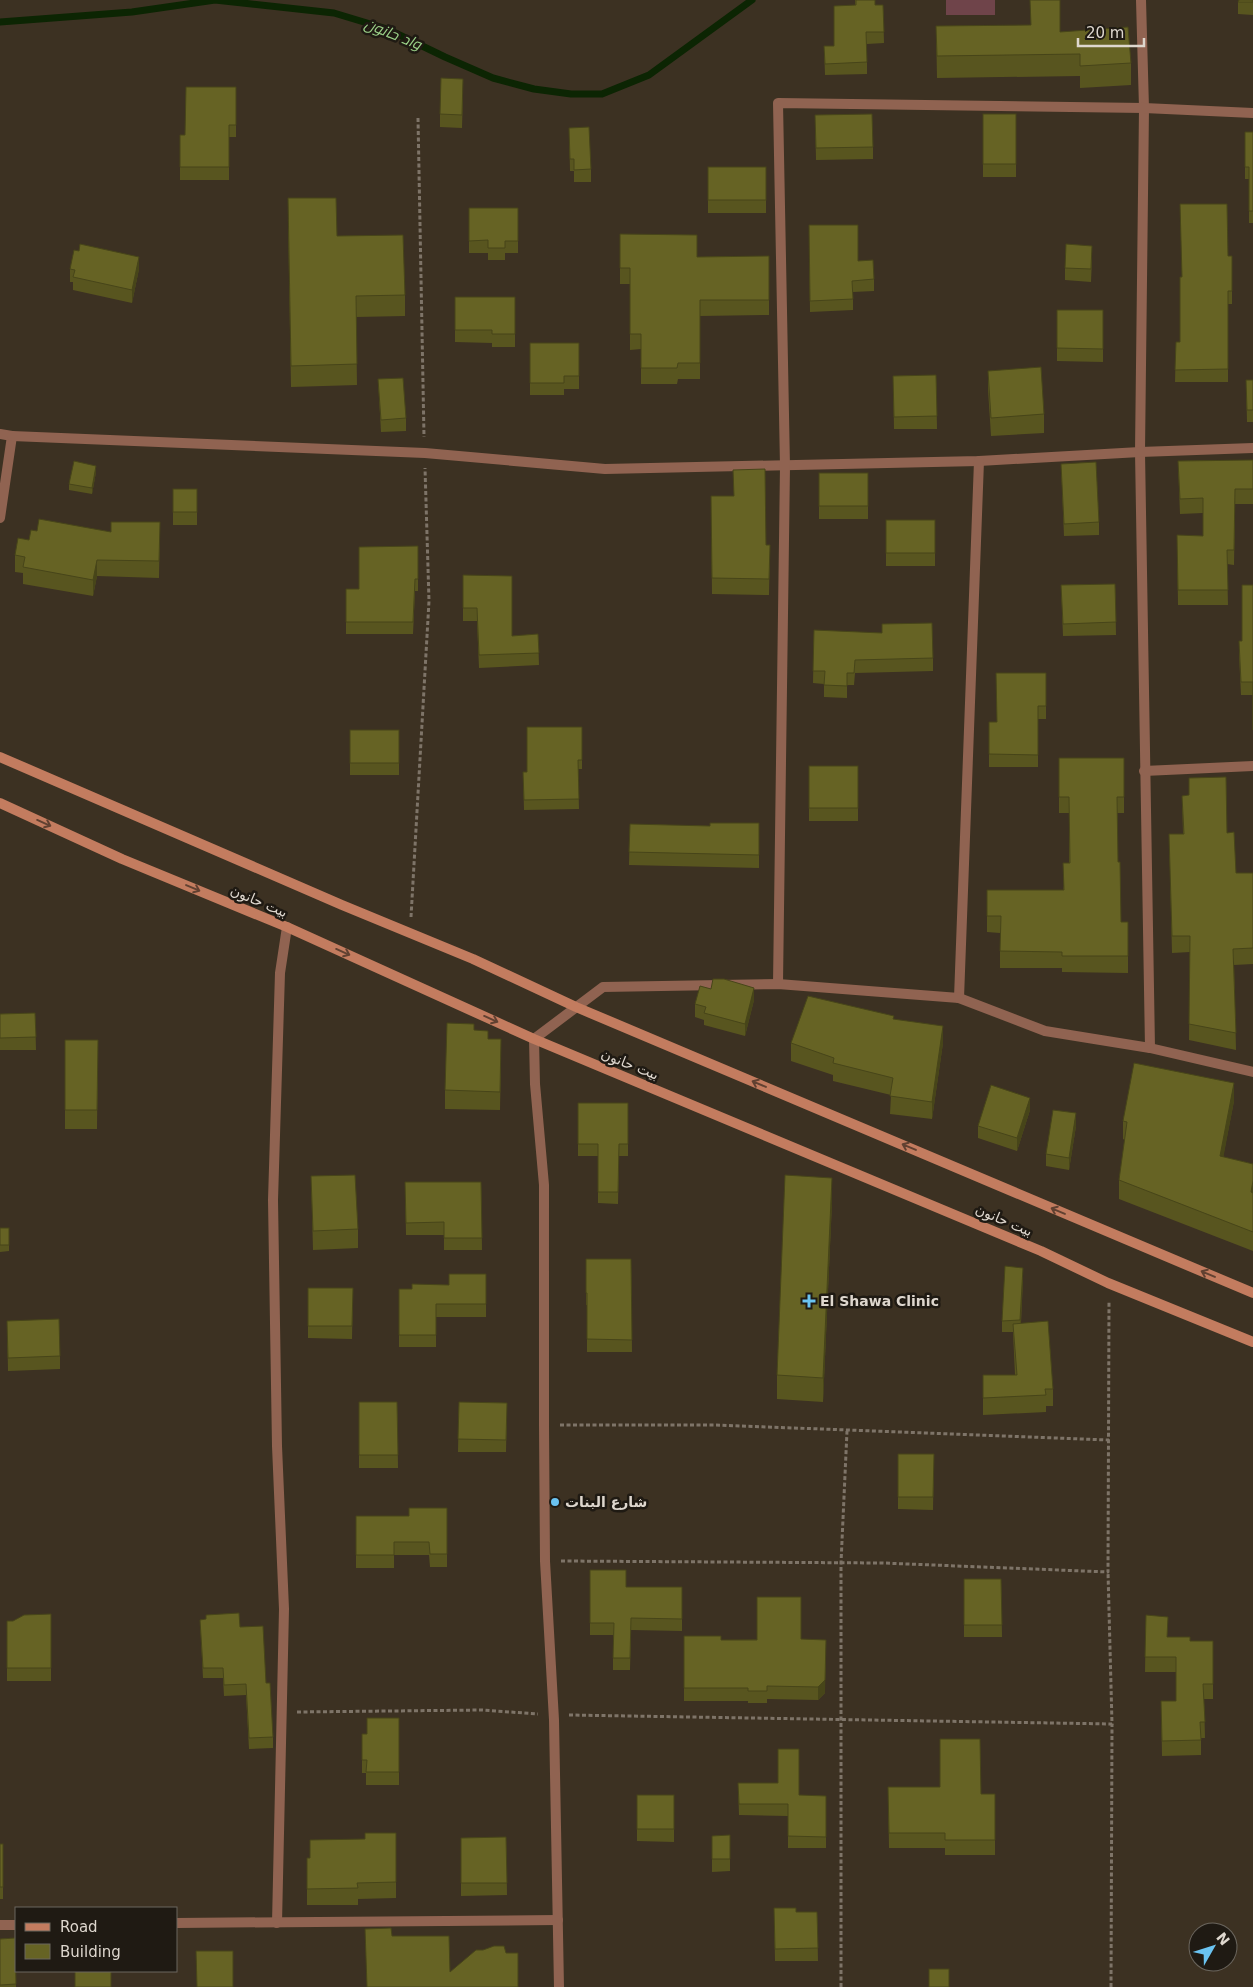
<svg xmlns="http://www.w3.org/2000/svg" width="1253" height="1987" viewBox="0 0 1253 1987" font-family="'DejaVu Sans',Cairo,sans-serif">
<rect width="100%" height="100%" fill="#3c3122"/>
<!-- green -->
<rect fill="#6f444a" x="946" y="0" width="49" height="15"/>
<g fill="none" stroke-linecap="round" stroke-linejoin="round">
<!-- stream -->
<polyline stroke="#0c2503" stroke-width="7" points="0,22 132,12 215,0 334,13 387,29 445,57 493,78 534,89 571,94 602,94 649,75 752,0"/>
<!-- path -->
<g stroke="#7e7468" stroke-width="3" stroke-dasharray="4 2.5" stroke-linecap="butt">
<polyline points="418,118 424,437"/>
<polyline points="411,917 429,601 425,468"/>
<polyline points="560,1425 716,1425 1109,1440"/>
<polyline points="561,1561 883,1563 1108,1572 1109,1301"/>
<polyline points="297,1712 482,1710 538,1714"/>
<polyline points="569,1715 1112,1724 1108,1572"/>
<polyline points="841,1987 841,1563 847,1431"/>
<polyline points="1111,1987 1112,1724"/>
</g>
<!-- service -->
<g stroke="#906351" stroke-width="10">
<polyline points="1144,771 1253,766"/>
<polyline points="277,1923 284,1609 277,1446 273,1200 280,973 287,927"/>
</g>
<!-- minor -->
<g stroke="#906351" stroke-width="10">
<polyline points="1141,0 1144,108 1140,452 1150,1048"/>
<polyline points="0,434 12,436 0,518"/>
<polyline points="12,436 425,453 605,469 979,461 1140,452 1253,448"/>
<polyline points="778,984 785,466 778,103 1144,108 1253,113"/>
<polyline points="959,998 979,461"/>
<polyline points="176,1923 558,1920"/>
<polyline points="0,1925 16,1925"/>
<polyline points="559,1987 554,1720 545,1561 544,1425 544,1185 535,1084 534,1039 603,987 778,984 959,998 1045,1031 1150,1048 1253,1072"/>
</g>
<!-- secondary -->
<g stroke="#c37c5f" stroke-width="10">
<polyline points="0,757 342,905 473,959 576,1007 1253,1293"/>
<polyline points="0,803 122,859 287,927 534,1039 1041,1251 1108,1283 1253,1342"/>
</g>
</g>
<!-- wall -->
<g fill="#58551f">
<polygon points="855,0 875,0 875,5 883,5 884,43 867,44 867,74 825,75 824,46 834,46 855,5"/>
<polygon points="1253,0 1253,15 1238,14 1238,2"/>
<polygon points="936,26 1060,32 1131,63 1131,85 1080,88 1080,76 937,78"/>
<polygon points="236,87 236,137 229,137 229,180 180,180 180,135 185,135"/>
<polygon points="463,92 462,128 440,127 440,114"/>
<rect x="983" y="114" width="33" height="63"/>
<polygon points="815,115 873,147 873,159 816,160"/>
<polygon points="569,128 591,169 591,182 574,182 574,171 570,171"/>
<polygon points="1245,132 1253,132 1253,223 1249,223 1249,179 1245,179"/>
<rect x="708" y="167" width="58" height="46"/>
<polygon points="469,208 518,208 518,253 505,253 505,260 488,260 488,253 469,253"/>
<polygon points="288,219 337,236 405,295 405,316 356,317 357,385 291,387"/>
<polygon points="809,225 858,261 874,279 874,291 853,292 853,310 810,312"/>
<polygon points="620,234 697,257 769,256 769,315 700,316 700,379 678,379 677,384 641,384 641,349 630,350 630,284 620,284"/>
<polygon points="1228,256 1232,256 1232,304 1228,304 1228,382 1175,382 1176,342 1180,342 1181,277"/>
<polygon points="1092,258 1091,282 1065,280 1065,268"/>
<polygon points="70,269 139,269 132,303 73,290 73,282 70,282"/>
<polygon points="455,297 515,297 515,347 492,347 492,343 455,342"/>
<polygon points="1057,310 1103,310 1103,362 1057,361"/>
<polygon points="530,343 579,343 579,389 564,389 564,395 530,395"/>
<polygon points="988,371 1044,414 1044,433 991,436 988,389"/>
<polygon points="936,375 937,429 894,429 893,376"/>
<polygon points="378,379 406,418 406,431 381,432"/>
<polygon points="1246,380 1253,380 1253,422 1247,422"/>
<polygon points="1253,460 1253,504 1235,504 1234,565 1227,564 1228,605 1178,605 1177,535 1203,536 1203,513 1180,514 1178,461"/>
<polygon points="1061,464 1099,522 1099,535 1064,536"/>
<polygon points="96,472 92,494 69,490 69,484"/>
<rect x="819" y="473" width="49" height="46"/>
<rect x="173" y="489" width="24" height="36"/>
<polygon points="711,496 733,496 766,545 770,545 769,595 712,594"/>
<rect x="886" y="520" width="49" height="46"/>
<polygon points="160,522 159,578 97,576 93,596 23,584 23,573 15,572 15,555 37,531 111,532"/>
<polygon points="418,546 418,591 415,591 413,634 346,634 346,589 359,589"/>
<polygon points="463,575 512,636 538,634 539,665 479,668 477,621 463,621"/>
<polygon points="1115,584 1116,635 1063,636 1061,585"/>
<polygon points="1253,585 1253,742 1253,695 1241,695 1239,654 1239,641 1242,641"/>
<polygon points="814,630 933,658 933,671 855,673 854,685 847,685 847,698 824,697 824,684 813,683"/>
<polygon points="1046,673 1046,719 1038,719 1038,767 989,767 989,722 997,722"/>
<polygon points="582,727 582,769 578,769 579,809 524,810 523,772 527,772"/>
<rect x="350" y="730" width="49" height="45"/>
<polygon points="1059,758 1124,758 1124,813 1117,813 1118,862 1121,922 1128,922 1128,973 1062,972 1062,968 1000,968 1000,933 987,932 987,890 1063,890 1069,863 1069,813 1059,813"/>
<rect x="809" y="766" width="49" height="55"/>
<polygon points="1189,778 1227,833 1236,873 1253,873 1253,964 1234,965 1236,1050 1189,1040 1190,952 1172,953 1169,834 1183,834 1182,796 1189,795"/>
<polygon points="759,823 759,868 629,865 630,824 710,826"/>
<polygon points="754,1000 745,1036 704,1025 704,1020 695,1017 695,1004"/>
<polygon points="35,1013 36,1050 0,1050 0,1014"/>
<polygon points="894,1019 943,1043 932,1119 890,1114 891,1095 833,1081 833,1075 791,1061 791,1043"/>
<polygon points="474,1030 488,1039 501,1058 500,1110 445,1109 445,1090"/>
<polygon points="65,1040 98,1040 97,1129 65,1129"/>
<polygon points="1234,1101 1223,1157 1253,1164 1253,1251 1119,1199 1119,1180 1125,1140 1123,1139 1123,1121"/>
<polygon points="578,1103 628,1103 628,1156 619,1156 618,1204 598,1203 598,1156 578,1156"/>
<polygon points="1030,1110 1017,1151 978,1138 978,1126"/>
<polygon points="1076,1126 1069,1170 1046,1166 1046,1154"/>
<polygon points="311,1176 358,1229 358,1248 313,1250"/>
<polygon points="405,1182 481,1182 482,1250 444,1250 444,1235 406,1235"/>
<polygon points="832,1202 823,1402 777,1399 777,1375"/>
<polygon points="0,1228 9,1228 9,1251 0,1252"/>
<polygon points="586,1259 631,1259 632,1352 587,1352 587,1305 586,1305"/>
<polygon points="486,1274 486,1317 436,1317 436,1347 399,1347 399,1289 412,1289 449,1285"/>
<polygon points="1023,1279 1021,1323 1053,1389 1053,1406 1046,1406 1046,1412 983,1415 983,1375 1015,1375 1013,1332 1002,1332 1002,1321"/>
<polygon points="308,1288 353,1288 352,1339 308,1338"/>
<polygon points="7,1321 60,1356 60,1369 8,1371"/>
<polygon points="359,1402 397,1402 398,1468 359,1468"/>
<polygon points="459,1402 507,1403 506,1452 458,1452"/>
<polygon points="898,1454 934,1454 933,1510 898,1509"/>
<polygon points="447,1508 447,1567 430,1567 429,1555 394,1555 394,1568 356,1568 356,1516 409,1516"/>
<polygon points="590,1570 626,1587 682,1587 682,1631 631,1630 630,1670 613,1670 613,1635 590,1635"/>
<polygon points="964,1579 1001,1579 1002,1637 964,1637"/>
<polygon points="51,1614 51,1681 7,1681 7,1621 13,1621"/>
<polygon points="206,1615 240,1627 266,1683 273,1737 273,1748 249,1749 246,1695 224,1696 223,1678 203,1678 200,1620 206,1619"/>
<polygon points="1146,1615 1167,1637 1190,1641 1213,1641 1213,1699 1204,1699 1205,1738 1201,1738 1201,1755 1162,1756 1161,1701 1176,1701 1176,1672 1145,1672"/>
<polygon points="684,1636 721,1640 801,1639 825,1693 818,1700 767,1699 767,1703 748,1703 748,1701 684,1701"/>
<polygon points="399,1718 399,1785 366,1785 366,1773 362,1773 362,1734 367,1734"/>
<polygon points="738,1783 799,1795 826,1796 826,1848 788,1848 788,1816 739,1815"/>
<polygon points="888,1787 981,1794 995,1794 995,1855 945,1855 945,1848 889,1848"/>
<polygon points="637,1795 674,1795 674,1842 637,1841"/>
<polygon points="396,1833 396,1898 358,1899 358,1905 307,1905 307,1858 310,1858 365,1839"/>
<polygon points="730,1835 730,1871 712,1872 712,1836"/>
<polygon points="506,1837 507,1895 461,1896 461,1838"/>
<rect x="0" y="1844" width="3" height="55"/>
<polygon points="774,1908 796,1912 817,1912 818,1961 775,1961"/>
<polygon points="15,1938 16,1987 0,1987 0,1939"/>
</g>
<!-- shaded-wall -->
<g fill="#474519">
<polygon points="139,257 139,269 132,303 132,290"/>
<polygon points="96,466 96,472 92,494 92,488"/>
<polygon points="97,560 97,576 93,596 93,580"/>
<polygon points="754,988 754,1000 745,1036 745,1024"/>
<polygon points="943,1026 943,1043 932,1119 932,1102"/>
<polygon points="1234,1083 1234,1101 1220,1175 1220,1156"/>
<polygon points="1030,1098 1030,1110 1017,1151 1017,1138"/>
<polygon points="1076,1113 1076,1126 1069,1170 1069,1158"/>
<polygon points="832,1178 832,1202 823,1402 823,1378"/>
<polygon points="1253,1181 1253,1199 1251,1192"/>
<polygon points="1023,1268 1023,1279 1020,1331 1020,1320"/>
<polygon points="826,1652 825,1693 818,1700 818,1687"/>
</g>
<!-- building -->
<g fill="#666324" stroke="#474519">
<polygon points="856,0 875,0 875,5 883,5 884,32 866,32 867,62 825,64 824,46 834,46 834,6 856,5"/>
<polygon points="1030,0 1060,0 1060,32 1128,27 1131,63 1080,66 1080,54 937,56 936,26 1031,25"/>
<polygon points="1239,0 1253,0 1253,2 1238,2"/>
<polygon points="441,78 463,79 462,115 440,114"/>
<polygon points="186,87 236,87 236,125 229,125 229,167 180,167 180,135 185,135"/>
<polygon points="872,114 873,147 816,148 815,115"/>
<rect x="983" y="114" width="33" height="50"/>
<polygon points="589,127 591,169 574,170 574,159 570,159 569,128"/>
<polygon points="1245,132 1253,132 1253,211 1249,211 1249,167 1245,167"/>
<rect x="708" y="167" width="58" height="33"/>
<polygon points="288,198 336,198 337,236 403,235 405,295 356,296 357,364 291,366"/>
<polygon points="1180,204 1227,204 1228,256 1232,256 1232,291 1228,291 1228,369 1175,370 1176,342 1180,342 1180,277 1182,277"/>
<polygon points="469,208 518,208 518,241 505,241 505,248 488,248 488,240 469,241"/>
<polygon points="809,225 858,225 858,261 873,260 874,279 852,281 853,299 810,301"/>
<polygon points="620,234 697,235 697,257 769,256 769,300 700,300 700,363 678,363 677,368 641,368 641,334 630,334 630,268 620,268"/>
<polygon points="80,244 139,257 132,290 73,277 75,270 70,269 74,250 79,251"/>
<polygon points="1066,244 1092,246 1091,269 1065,268"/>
<polygon points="455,297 515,297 515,334 492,334 492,330 455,330"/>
<polygon points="1057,310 1103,310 1103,349 1057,348"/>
<polygon points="530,343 579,343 579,376 564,376 564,383 530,383"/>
<polygon points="1041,367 1044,414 991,418 988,371"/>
<polygon points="936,375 937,416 894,417 893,376"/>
<polygon points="403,378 406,418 381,420 378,379"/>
<polygon points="1246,380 1253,380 1253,410 1247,410"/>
<polygon points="1253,460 1253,489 1235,489 1234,550 1227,550 1228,590 1178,590 1177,535 1203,536 1203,498 1180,499 1178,461"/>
<polygon points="74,461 96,466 92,488 69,484"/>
<polygon points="1096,462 1099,522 1064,524 1061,464"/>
<polygon points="765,469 766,545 770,545 769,579 712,578 711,496 734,496 733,470"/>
<rect x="819" y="473" width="49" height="33"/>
<rect x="173" y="489" width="24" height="23"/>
<polygon points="39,519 111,532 111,522 160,522 159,561 97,560 93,580 23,567 25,557 15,555 18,538 29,540 31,530 37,531"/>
<rect x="886" y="520" width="49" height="33"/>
<polygon points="418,546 418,579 415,579 413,622 346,622 346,589 359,589 359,547"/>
<polygon points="463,575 512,576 512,636 538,634 539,653 479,655 477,608 463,608"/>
<polygon points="1115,584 1116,622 1063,624 1061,585"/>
<polygon points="1242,585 1253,585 1253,730 1253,682 1241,682 1239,641 1242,641"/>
<polygon points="932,623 933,658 855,660 854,673 847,673 847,686 824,685 825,671 813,671 814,630 882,633 882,624"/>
<polygon points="996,673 1046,673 1046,706 1038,706 1038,755 989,754 989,722 997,722"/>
<polygon points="527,727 582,727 582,760 578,760 579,799 524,800 523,772 527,772"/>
<rect x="350" y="730" width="49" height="33"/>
<polygon points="1059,758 1124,758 1124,797 1117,797 1118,862 1120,862 1121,922 1128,922 1128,956 1062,956 1062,952 1000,951 1001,916 987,916 987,890 1064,890 1063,863 1070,863 1069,797 1059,797"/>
<rect x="809" y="766" width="49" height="42"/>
<polygon points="1226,777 1227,833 1234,832 1236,873 1253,873 1253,948 1233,949 1236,1033 1189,1024 1190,936 1172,936 1169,834 1184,834 1182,796 1189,795 1189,778"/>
<polygon points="710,823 759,823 759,855 629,852 630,824 710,826"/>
<polygon points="713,979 724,979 754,988 745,1024 704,1013 706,1007 695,1004 700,986 711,989"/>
<polygon points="808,996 894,1016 893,1019 943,1026 932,1102 890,1096 893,1078 833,1063 834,1058 791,1043"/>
<polygon points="35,1013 36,1037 0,1038 0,1014"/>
<polygon points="447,1023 474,1024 474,1030 488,1031 488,1039 501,1039 500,1092 445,1090"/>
<polygon points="65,1040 98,1040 97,1110 65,1110"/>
<polygon points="1134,1063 1234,1083 1220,1156 1253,1164 1253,1181 1251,1192 1253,1193 1253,1232 1119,1180 1127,1122 1123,1121"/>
<polygon points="991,1085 1030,1098 1017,1138 978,1126"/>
<polygon points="578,1103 628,1103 628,1144 619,1144 618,1192 598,1192 598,1144 578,1144"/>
<polygon points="1053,1110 1076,1113 1069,1158 1046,1154"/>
<polygon points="355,1175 358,1229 313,1231 311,1176"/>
<polygon points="785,1175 832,1178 823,1378 777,1375"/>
<polygon points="405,1182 481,1182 482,1238 444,1238 444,1222 406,1223"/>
<rect x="0" y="1228" width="9" height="17"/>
<polygon points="586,1259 631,1259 632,1340 587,1339 587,1293 586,1293"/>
<polygon points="1005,1266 1023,1268 1020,1320 1002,1321"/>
<polygon points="449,1274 486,1274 486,1304 436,1304 436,1335 399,1335 399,1289 412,1289 412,1284 449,1285"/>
<polygon points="308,1288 353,1288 352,1326 308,1326"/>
<polygon points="59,1319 60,1356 8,1358 7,1321"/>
<polygon points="1048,1321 1053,1389 1045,1389 1046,1395 983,1398 983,1375 1017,1375 1013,1324"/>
<polygon points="359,1402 397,1402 398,1455 359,1455"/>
<polygon points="459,1402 507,1403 506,1440 458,1439"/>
<polygon points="898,1454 934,1454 933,1497 898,1497"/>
<polygon points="409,1508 447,1508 447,1554 430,1554 429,1542 394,1542 394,1555 356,1555 356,1516 409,1516"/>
<polygon points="590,1570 626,1570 626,1587 682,1587 682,1619 631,1618 630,1658 613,1658 614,1623 590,1623"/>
<polygon points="964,1579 1001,1579 1002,1625 964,1625"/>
<polygon points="757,1597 801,1597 801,1639 826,1640 825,1680 818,1687 767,1686 767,1691 748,1691 748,1688 684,1688 684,1636 721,1636 721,1640 757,1640"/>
<polygon points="239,1613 240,1627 263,1626 266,1683 270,1683 273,1737 249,1738 246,1684 224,1685 223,1668 203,1668 200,1620 206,1619 206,1615"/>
<polygon points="51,1614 51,1668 7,1668 7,1621 13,1621 24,1615"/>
<polygon points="1146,1615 1168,1617 1167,1637 1190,1637 1190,1641 1213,1641 1213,1684 1203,1684 1205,1722 1200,1722 1201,1740 1162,1741 1161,1701 1176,1701 1176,1657 1145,1657"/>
<polygon points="367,1718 399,1718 399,1772 366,1772 367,1760 362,1760 362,1734 367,1734"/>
<polygon points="940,1739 980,1739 981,1794 995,1794 995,1840 945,1840 945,1833 889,1833 888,1787 940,1787"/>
<polygon points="778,1749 799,1749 799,1795 826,1796 826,1837 788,1836 788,1804 739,1804 738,1783 778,1783"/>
<rect x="637" y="1795" width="37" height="34"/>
<polygon points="365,1833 396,1833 396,1882 357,1883 358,1888 307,1889 307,1858 310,1858 310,1840 365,1839"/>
<polygon points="730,1835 730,1859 712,1859 712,1836"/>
<polygon points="506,1837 507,1883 461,1883 461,1838"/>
<rect x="0" y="1844" width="3" height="43"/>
<polygon points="774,1908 796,1908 796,1912 817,1912 818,1948 775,1949"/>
<polygon points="391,1928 392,1936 449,1936 450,1972 476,1950 483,1950 494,1946 504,1946 506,1953 518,1953 518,1987 367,1987 365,1929"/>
<polygon points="15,1938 16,1984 0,1985 0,1939"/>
<polygon points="196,1951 233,1951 233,1987 197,1987"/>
<rect x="929" y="1969" width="20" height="18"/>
<rect x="75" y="1971" width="36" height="16"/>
</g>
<!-- one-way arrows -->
<defs><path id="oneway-shaft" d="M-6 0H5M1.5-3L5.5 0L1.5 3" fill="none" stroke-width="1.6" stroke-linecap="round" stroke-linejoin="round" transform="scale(1.25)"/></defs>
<g stroke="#614131">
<use href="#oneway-shaft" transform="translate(44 823) rotate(24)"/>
<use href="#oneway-shaft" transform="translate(193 888) rotate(23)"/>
<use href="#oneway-shaft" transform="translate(343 952) rotate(24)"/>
<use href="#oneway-shaft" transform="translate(491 1019) rotate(24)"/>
<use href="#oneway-shaft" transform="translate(759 1084) rotate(-157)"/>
<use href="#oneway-shaft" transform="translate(909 1147) rotate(-157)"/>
<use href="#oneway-shaft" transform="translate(1058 1211) rotate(-157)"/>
<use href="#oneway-shaft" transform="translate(1208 1274) rotate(-157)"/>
</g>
<!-- markers -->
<g fill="#6ac3f1" stroke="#1f1a13" stroke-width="2">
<path d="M806.5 1293.5h5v5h5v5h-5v5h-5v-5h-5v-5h5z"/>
<circle cx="555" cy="1502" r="5"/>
</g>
<g text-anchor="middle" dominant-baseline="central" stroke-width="5" stroke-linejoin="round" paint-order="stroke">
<!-- street labels -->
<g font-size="14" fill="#ded7ce" stroke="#1f1a13">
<text transform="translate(259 901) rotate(23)">بيت حانون</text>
<text transform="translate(630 1064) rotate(22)">بيت حانون</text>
<text transform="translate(1004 1220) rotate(23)">بيت حانون</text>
</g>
<!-- poi labels -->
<g font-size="14" font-weight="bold" fill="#ded7ce" stroke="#1f1a13" text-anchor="start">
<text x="820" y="1301">El Shawa Clinic</text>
<text x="565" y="1502">شارع البنات</text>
</g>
<!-- water labels -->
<g font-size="15" font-style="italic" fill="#9cd289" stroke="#1f1a13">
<text transform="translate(393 34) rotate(22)">واد حانون</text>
</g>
</g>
<!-- legend -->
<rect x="15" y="1907" width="162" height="65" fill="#1f1a13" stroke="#6b665e"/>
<rect x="25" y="1923" width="25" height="8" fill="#c37c5f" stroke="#6b665e"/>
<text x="60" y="1932" font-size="15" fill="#ded7ce">Road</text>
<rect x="25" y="1944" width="25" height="15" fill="#666324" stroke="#6b665e"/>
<text x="60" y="1957" font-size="15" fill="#ded7ce">Building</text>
<!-- north arrow -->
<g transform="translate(1213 1947) rotate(51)"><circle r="24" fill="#1f1a13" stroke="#6b665e"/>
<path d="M0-4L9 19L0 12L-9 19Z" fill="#6ac3f1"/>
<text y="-8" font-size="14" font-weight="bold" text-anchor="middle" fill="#ded7ce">N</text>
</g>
<!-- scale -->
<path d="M1078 38v8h66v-8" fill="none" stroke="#ded7ce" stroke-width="2.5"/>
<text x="1086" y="38" font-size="15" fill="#ded7ce" stroke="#1f1a13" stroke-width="4" paint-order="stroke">20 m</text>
</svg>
